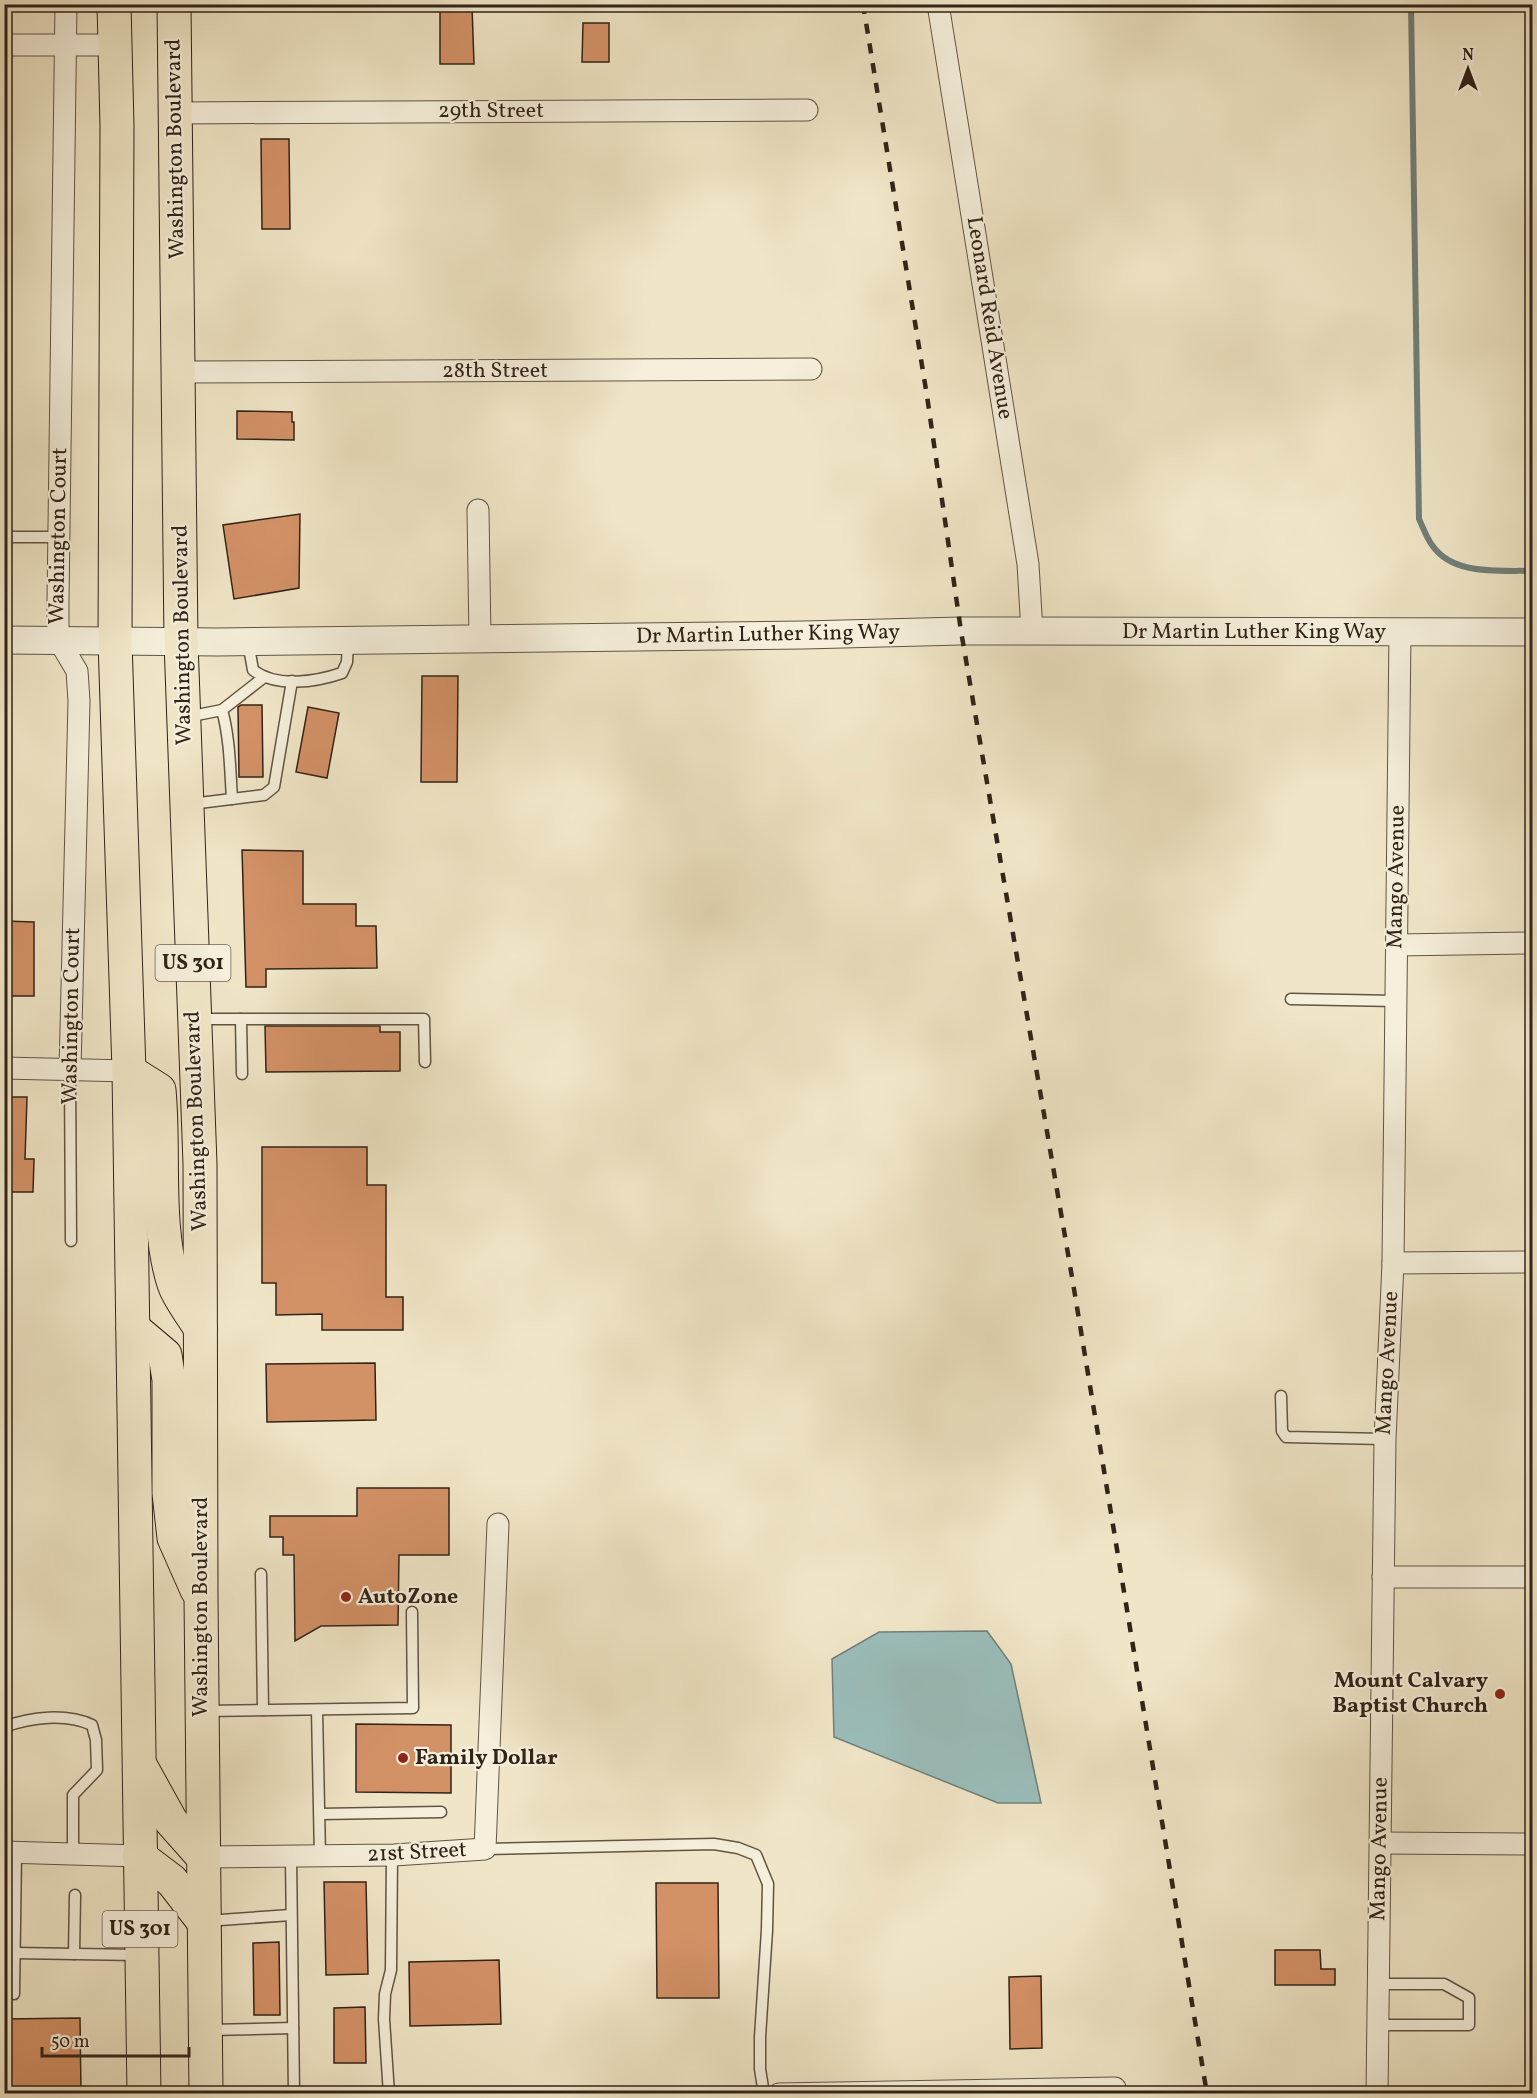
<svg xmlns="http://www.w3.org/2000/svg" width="1537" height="2098" viewBox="0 0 1537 2098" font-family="Vollkorn,serif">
<rect width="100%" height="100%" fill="#f0e6c7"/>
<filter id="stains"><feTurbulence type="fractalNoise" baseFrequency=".00333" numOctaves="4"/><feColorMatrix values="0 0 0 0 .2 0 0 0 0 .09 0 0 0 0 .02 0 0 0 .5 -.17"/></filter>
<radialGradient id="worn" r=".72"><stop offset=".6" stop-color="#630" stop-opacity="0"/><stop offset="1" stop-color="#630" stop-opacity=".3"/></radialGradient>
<!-- water -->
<polygon fill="#9bbebc" stroke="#71807b" stroke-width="1.5" points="987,1631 1011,1664 1041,1803 998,1803 834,1737 832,1659 879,1632"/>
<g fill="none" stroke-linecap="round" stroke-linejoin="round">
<!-- stream -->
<path stroke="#71807b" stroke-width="6" d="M1411,4l8,515c4,8 7,18 13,26 21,31 67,25 100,26"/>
</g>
<!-- building -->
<g fill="#d39166" stroke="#312319" stroke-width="1.5">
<polygon points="472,6 474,64 440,64 440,7"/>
<polygon points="583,23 609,23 609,62 582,62"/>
<polygon points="261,139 289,139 290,229 262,229"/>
<polygon points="237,411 292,412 292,422 294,422 294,440 237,439"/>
<polygon points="300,514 299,588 234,599 223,525"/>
<polygon points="422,676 458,676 457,782 421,782"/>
<polygon points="241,705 262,705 263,777 239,777 238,707"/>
<polygon points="308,707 339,713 327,778 296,772"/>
<polygon points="242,850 303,851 303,904 356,904 356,926 376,926 377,968 266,969 266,987 246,987"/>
<polygon points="4,921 34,922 34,996 4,996"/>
<polygon points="265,1026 380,1026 380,1032 400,1032 400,1071 266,1072"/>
<polygon points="4,1097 27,1097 25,1159 34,1159 33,1192 4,1192"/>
<polygon points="262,1147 367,1147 367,1185 386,1185 386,1297 403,1297 403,1330 322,1330 322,1314 276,1315 276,1283 262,1283"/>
<polygon points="375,1363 376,1420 267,1422 266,1364"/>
<polygon points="357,1488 449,1488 449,1555 399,1555 398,1625 321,1626 295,1641 294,1555 283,1555 283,1537 270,1537 270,1516 357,1516"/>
<polygon points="356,1724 451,1725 451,1793 356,1792"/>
<polygon points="324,1882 366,1882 368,1974 326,1975"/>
<polygon points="656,1883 718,1883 719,1998 657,1998"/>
<polygon points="279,1942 280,2015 254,2015 253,1943"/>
<polygon points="1275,1950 1320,1950 1321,1969 1335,1969 1335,1985 1275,1985"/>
<polygon points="499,1960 501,2024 410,2026 409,1962"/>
<polygon points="1041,1976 1042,2048 1010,2049 1009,1977"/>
<polygon points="365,2007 366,2063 334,2063 334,2008"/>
<polygon points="80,2018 81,2094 4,2094 4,2019"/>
</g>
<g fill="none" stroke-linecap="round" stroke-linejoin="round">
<!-- service casing -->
<g stroke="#615444" stroke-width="13">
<g id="service">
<polyline points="4,537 59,537"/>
<path d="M248,642l5,28c23,18 63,12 89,3l5,-11 1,-21"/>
<path d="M222,710c8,29 8,59 10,89"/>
<polyline points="187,717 222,710 263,678"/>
<polyline points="191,804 264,795 274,787 292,681"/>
<polyline points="1291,999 1396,1001"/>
<polyline points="198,1019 424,1019 425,1062"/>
<polyline points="241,1019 242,1074"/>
<polyline points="70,1070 71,1241"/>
<polyline points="1281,1396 1282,1431 1286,1437 1385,1439"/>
<polyline points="261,1574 263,1710"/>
<polyline points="317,1710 320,1857"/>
<polyline points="205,1711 413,1708 412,1612"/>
<path d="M4,1727c27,-10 62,-14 88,-2l4,15 1,30 -24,25v59"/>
<polyline points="320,1814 441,1812"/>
<polyline points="485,1849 714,1844 738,1848 756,1855 768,1884 767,1930 760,2037 760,2069 764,2094"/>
<polyline points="291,1857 294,2094"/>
<polyline points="206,1921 291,1915"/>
<polyline points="15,1953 137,1955"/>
<polyline points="74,1954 75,1895"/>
<polyline points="14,1994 16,1853"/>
<polyline points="1378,2025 1469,2025 1469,1998 1444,1984 1378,1984"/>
<polyline points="209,2030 293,2028"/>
<polyline points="389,2094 384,2019 385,1994 391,1970 392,1855"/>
</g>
</g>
<!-- minor casing -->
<g stroke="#615444" stroke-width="23">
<g id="minor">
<polyline points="66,4 58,601 58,639 77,671 79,701 70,1070"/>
<polyline points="938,4 1028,564 1032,632"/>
<polyline points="4,45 115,45"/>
<polyline points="175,113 807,110"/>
<polyline points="179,372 811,369"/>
<polyline points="478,510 480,639"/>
<polyline points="1397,945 1532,943"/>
<polyline points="4,1068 129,1071"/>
<polyline points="1393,1263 1532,1262"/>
<polyline points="1383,1577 1532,1577"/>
<polyline points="1381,1843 1532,1844"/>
<polyline points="4,1852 139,1856"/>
<polyline points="203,1857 394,1855 485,1849 498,1524"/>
<polyline points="779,2094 1115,2088"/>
<polyline points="1377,2094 1385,1439 1393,1263 1400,632"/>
</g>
</g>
<!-- tertiary casing -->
<g stroke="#615444" stroke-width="29">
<polyline id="tertiary" points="4,640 218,642 804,635 961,631 1532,632"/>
</g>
<!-- primary casing -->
<g stroke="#312319" stroke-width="35">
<g id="primary">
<polyline points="114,4 117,126 115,641 129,1071 144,2094"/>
<polyline points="174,4 181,642 200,1164 201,1597 206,2094"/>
<path d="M129,1071l30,19c6,62 -4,135 15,194 5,15 18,30 26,44"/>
<polyline points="133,1328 165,1355 169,1380 169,1493 174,1538 197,1590"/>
<polyline points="140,1765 171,1821 203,1857"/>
<polyline points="139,1856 172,1881 203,1921"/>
</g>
</g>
<!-- service -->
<use href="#service" stroke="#f5efdb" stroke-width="10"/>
<!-- minor -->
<use href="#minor" stroke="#f5efdb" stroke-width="21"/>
<!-- tertiary -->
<use href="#tertiary" stroke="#f5efdb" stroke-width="27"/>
<!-- primary -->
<use href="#primary" stroke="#f0e6c7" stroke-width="33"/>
<!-- rail -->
<polyline stroke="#312319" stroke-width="4.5" stroke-dasharray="10 10" stroke-linecap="butt" points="863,4 927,396 961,631 1073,1283 1207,2094"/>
</g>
<!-- markers -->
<g fill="#8f2418" stroke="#f5efdb" stroke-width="2">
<circle cx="346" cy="1597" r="6"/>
<circle cx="1500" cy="1694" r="6"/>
<circle cx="403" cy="1758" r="6"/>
</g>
<g text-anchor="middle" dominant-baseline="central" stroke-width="4.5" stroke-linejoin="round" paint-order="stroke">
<!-- shield labels -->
<g fill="#f5efdb" stroke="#6c6053" stroke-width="1.5">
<rect x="155.5" y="945" width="75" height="36" rx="4.5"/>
<rect x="102.5" y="1911" width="75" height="36" rx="4.5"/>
</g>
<g font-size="21" font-weight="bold" fill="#312319">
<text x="193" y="963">US 301</text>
<text x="140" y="1929">US 301</text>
</g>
<!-- street labels -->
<g font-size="22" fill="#312319" stroke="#f5efdb">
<text x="491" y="111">29th Street</text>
<text transform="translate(176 149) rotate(-91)">Washington Boulevard</text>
<text transform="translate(989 318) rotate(81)">Leonard Reid Avenue</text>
<text x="495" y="371">28th Street</text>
<text transform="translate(59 536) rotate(-89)">Washington Court</text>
<text x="1254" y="632">Dr Martin Luther King Way</text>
<text transform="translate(183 635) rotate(-91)">Washington Boulevard</text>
<text transform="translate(768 635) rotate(-1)">Dr Martin Luther King Way</text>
<text transform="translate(1397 877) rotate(-89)">Mango Avenue</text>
<text transform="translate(72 1016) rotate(-89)">Washington Court</text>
<text transform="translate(197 1121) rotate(-92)">Washington Boulevard</text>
<text transform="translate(1388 1363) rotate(-87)">Mango Avenue</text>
<text transform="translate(201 1607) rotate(-90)">Washington Boulevard</text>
<text transform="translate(1380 1849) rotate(-89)">Mango Avenue</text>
<text transform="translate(417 1853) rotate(-3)">21st Street</text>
</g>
<!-- poi labels -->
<g font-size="22" font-weight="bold" fill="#312319" stroke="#f5efdb" text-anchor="start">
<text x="358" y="1597">AutoZone</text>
<text x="1488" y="1681" text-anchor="end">Mount Calvary<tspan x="1488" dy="25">Baptist Church</tspan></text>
<text x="415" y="1758">Family Dollar</text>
</g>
</g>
<!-- margin -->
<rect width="1537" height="2098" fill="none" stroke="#f0e6c7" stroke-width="24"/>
<rect x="6" y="6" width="1525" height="2086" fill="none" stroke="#312319" stroke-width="3"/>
<rect x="12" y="12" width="1513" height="2074" fill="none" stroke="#312319" stroke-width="1.5"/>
<!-- north arrow -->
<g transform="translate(1468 69)" stroke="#f5efdb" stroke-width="4.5" paint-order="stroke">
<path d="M0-4.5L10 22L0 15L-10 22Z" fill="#312319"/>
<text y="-9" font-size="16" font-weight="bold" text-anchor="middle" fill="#312319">N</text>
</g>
<!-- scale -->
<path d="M42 2047v9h147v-9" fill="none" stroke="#312319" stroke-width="3"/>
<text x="51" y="2047" font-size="18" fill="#312319" stroke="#f5efdb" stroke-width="4.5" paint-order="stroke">50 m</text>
<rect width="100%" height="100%" filter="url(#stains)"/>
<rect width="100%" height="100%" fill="url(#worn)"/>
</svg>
